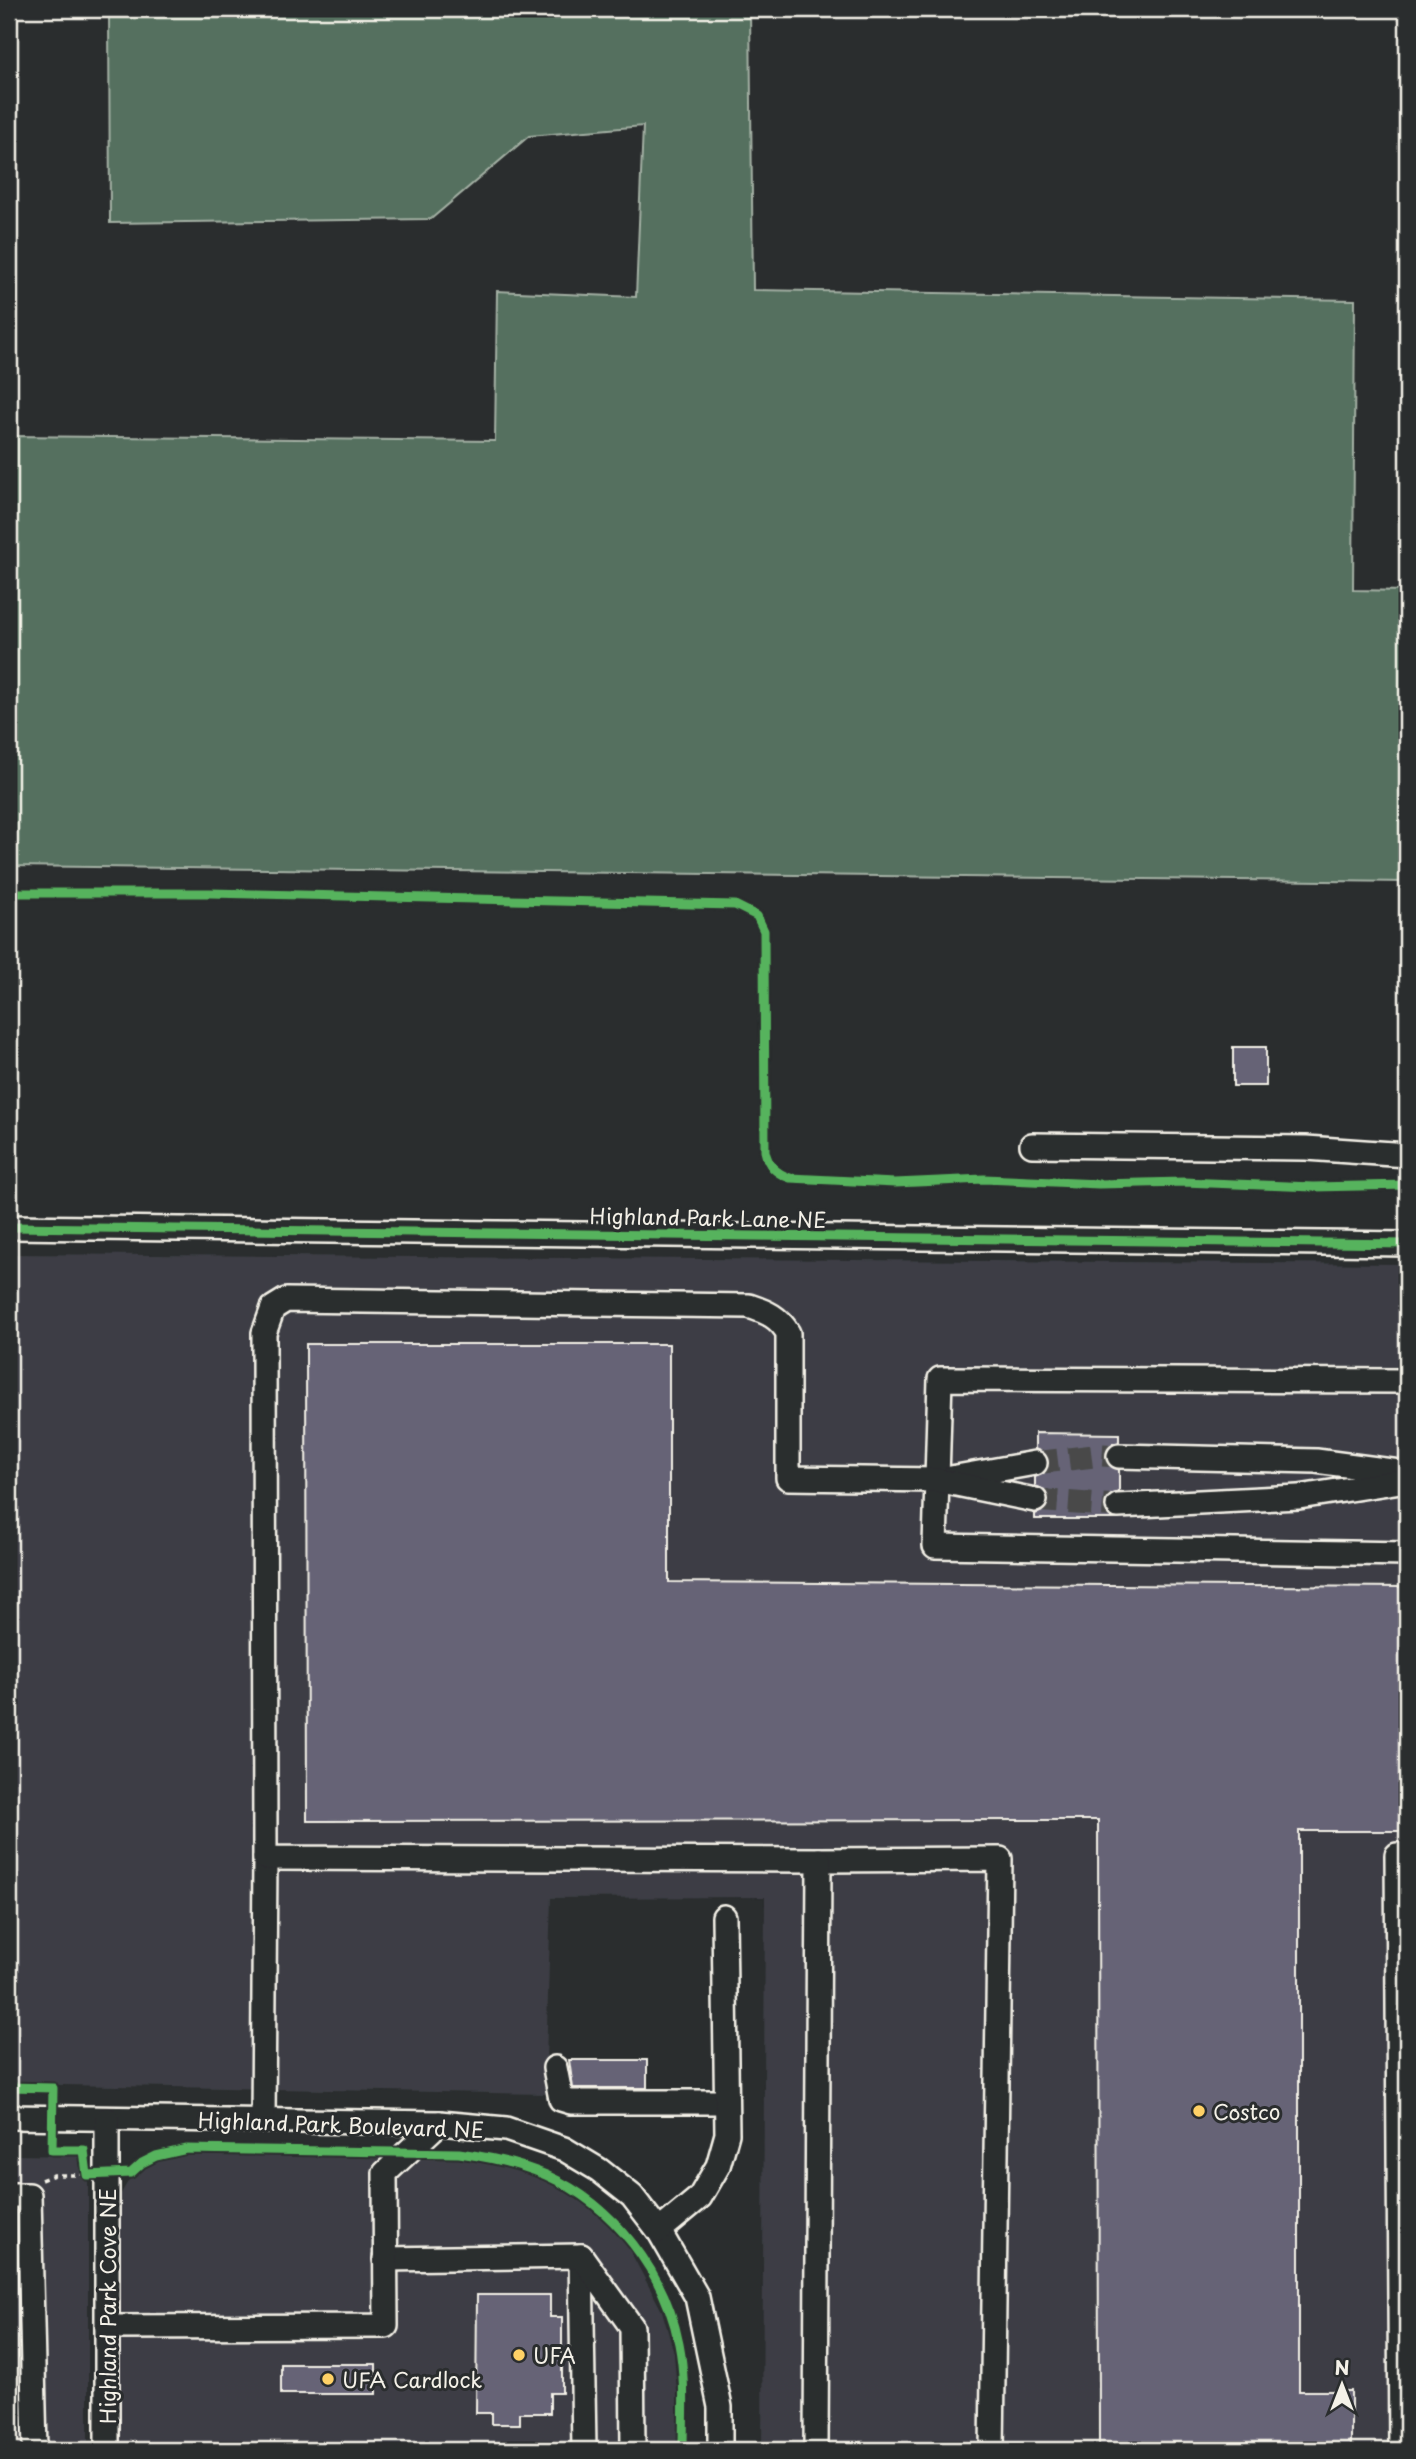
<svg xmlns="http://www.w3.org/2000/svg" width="1416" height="2459" viewBox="0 0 1416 2459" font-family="'Playpen Sans',sans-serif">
<rect width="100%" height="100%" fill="#2a2d2e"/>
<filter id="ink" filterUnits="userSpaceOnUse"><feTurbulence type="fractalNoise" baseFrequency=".0143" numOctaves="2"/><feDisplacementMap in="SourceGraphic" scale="14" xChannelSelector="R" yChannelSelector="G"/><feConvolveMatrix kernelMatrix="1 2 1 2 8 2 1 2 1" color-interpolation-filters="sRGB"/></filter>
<g filter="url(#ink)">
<!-- built -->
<g fill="#3c3e44">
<polygon points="9,1254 1407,1264 1407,2450 762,2450 765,1897 551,1898 545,2094 9,2084"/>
<polygon points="187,2153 453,2157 488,2162 523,2171 551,2183 581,2201 608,2223 629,2249 662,2311 674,2353 677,2391 677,2450 120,2450 120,2195 135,2170 143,2164 156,2158"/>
<polygon points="9,2155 88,2156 88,2450 9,2450"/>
</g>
<!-- green -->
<polygon fill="#54705f" stroke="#a4b0a4" stroke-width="2" points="109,9 750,9 753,290 1355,300 1353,590 1407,591 1407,882 9,866 9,436 495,441 497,291 636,297 643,126 529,136 431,219 110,223"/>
<!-- building -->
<g fill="#666476" stroke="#f4f1e8" stroke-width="2">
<rect x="1233" y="1047" width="33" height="39"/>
<polygon points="306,1344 669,1344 669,1582 1407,1587 1407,1831 1299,1831 1299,2391 1351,2391 1351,2450 1099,2450 1098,1820 307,1821"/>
<polygon points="1035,1433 1119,1434 1119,1442 1112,1444 1105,1455 1107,1463 1119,1470 1119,1492 1110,1495 1104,1506 1107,1514 1115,1519 1035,1519 1035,1514 1045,1510 1049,1502 1045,1490 1035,1486 1035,1477 1044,1473 1049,1461 1045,1454 1035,1449"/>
<polygon points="569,2060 647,2060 647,2088 573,2088"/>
<polygon points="477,2295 550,2295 550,2317 562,2317 562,2393 550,2393 550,2413 520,2413 520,2424 492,2424 492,2413 476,2413"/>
<rect x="281" y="2364" width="95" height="30"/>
</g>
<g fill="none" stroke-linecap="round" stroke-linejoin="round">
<!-- minor-tunnel -->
<g stroke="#484a4a" stroke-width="23" stroke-dasharray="23 11" stroke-linecap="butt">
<polyline points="1035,1463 1102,1455 1119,1456"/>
<polyline points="1035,1500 1118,1506"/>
</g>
<!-- minor casing -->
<g stroke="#f4f1e8" stroke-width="28">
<g id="minor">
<polyline points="1032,1145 1306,1148 1407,1155"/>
<polyline points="9,1227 1407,1244"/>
<polyline points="1407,1381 940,1379 935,1546 1407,1554"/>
<polyline points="1119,1456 1316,1461 1407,1473"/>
<polyline points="951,1478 1035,1463"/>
<polyline points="1118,1506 1299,1497 1407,1480"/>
<polyline points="819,1860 1000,1859 992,2450"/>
<polyline points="555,2068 561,2099 571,2102 726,2102"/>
<polyline points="9,2117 439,2123 506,2129 564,2149 599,2170 632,2196 659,2231 697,2297 720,2407 720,2450"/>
<polyline points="263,2121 265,1858"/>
<polyline points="9,2195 29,2195 35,2450"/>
<polyline points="659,2231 700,2197 718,2166 727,2134 724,1917"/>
<polyline points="581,2256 584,2450"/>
<polyline points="385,2259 581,2256 632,2327 633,2450"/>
<polyline points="107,2327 386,2326 385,2173 439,2123"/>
<polyline points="107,2450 107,2119"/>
<path d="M816,2450l3,-590 -554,-2 -1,-525 9,-25 13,-8 463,6c18,6 30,11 39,27v145l149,2 98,20"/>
<polyline points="1401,2450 1397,1855 1407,1855"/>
</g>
</g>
<!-- path -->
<polyline stroke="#f4f1e8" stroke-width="3.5" stroke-dasharray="5 5" stroke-linecap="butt" points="41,2180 54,2175 87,2175"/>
<!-- minor -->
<use href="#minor" stroke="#2a2d2e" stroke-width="23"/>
<!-- cycleway casing -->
<g stroke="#2a2d2e" stroke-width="13">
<g id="cycleway">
<path d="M9,893h201l525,12 22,11 7,15 1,220c3,14 10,22 25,27l105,5 89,-4 115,5 85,-2 129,5 94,-2"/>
<polyline points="9,1227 1407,1244"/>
<path d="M9,2087l44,1 -1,62h32l3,25 44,-2 11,-10 14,-7 31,-7 272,4c30,4 59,10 87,22 68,30 119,97 133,169 7,35 4,71 4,106"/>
</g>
</g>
<!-- cycleway -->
<use href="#cycleway" stroke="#56b35d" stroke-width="9"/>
</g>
</g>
<!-- markers -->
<g fill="#ffd166" stroke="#2a2d2e" stroke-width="2.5">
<circle cx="1199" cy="2111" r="7"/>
<circle cx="519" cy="2355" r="7"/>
<circle cx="328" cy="2379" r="7"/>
</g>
<g text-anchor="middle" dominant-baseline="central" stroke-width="6" stroke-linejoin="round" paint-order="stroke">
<!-- street labels -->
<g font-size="21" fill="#f4f1e8" stroke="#2a2d2e">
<text transform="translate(708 1217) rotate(1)">Highland Park Lane NE</text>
<text transform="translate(341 2124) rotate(2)">Highland Park Boulevard NE</text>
<text transform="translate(107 2306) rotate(-90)">Highland Park Cove NE</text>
</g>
<!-- poi labels -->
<g font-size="21" fill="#f4f1e8" stroke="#2a2d2e" text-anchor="start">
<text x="1213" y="2111">Costco</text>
<text x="533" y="2355">UFA</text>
<text x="342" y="2379">UFA Cardlock</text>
</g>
</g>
<!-- margin -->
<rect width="1416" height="2459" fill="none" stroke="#2a2d2e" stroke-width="35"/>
<rect x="18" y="18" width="1381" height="2424" fill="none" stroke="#f4f1e8" stroke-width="2.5" filter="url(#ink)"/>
<!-- north arrow -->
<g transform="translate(1342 2385)" stroke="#2a2d2e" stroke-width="5" paint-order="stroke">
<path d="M0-5L12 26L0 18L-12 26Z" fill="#f4f1e8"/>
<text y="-10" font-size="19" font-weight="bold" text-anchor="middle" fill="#f4f1e8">N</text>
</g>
</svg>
